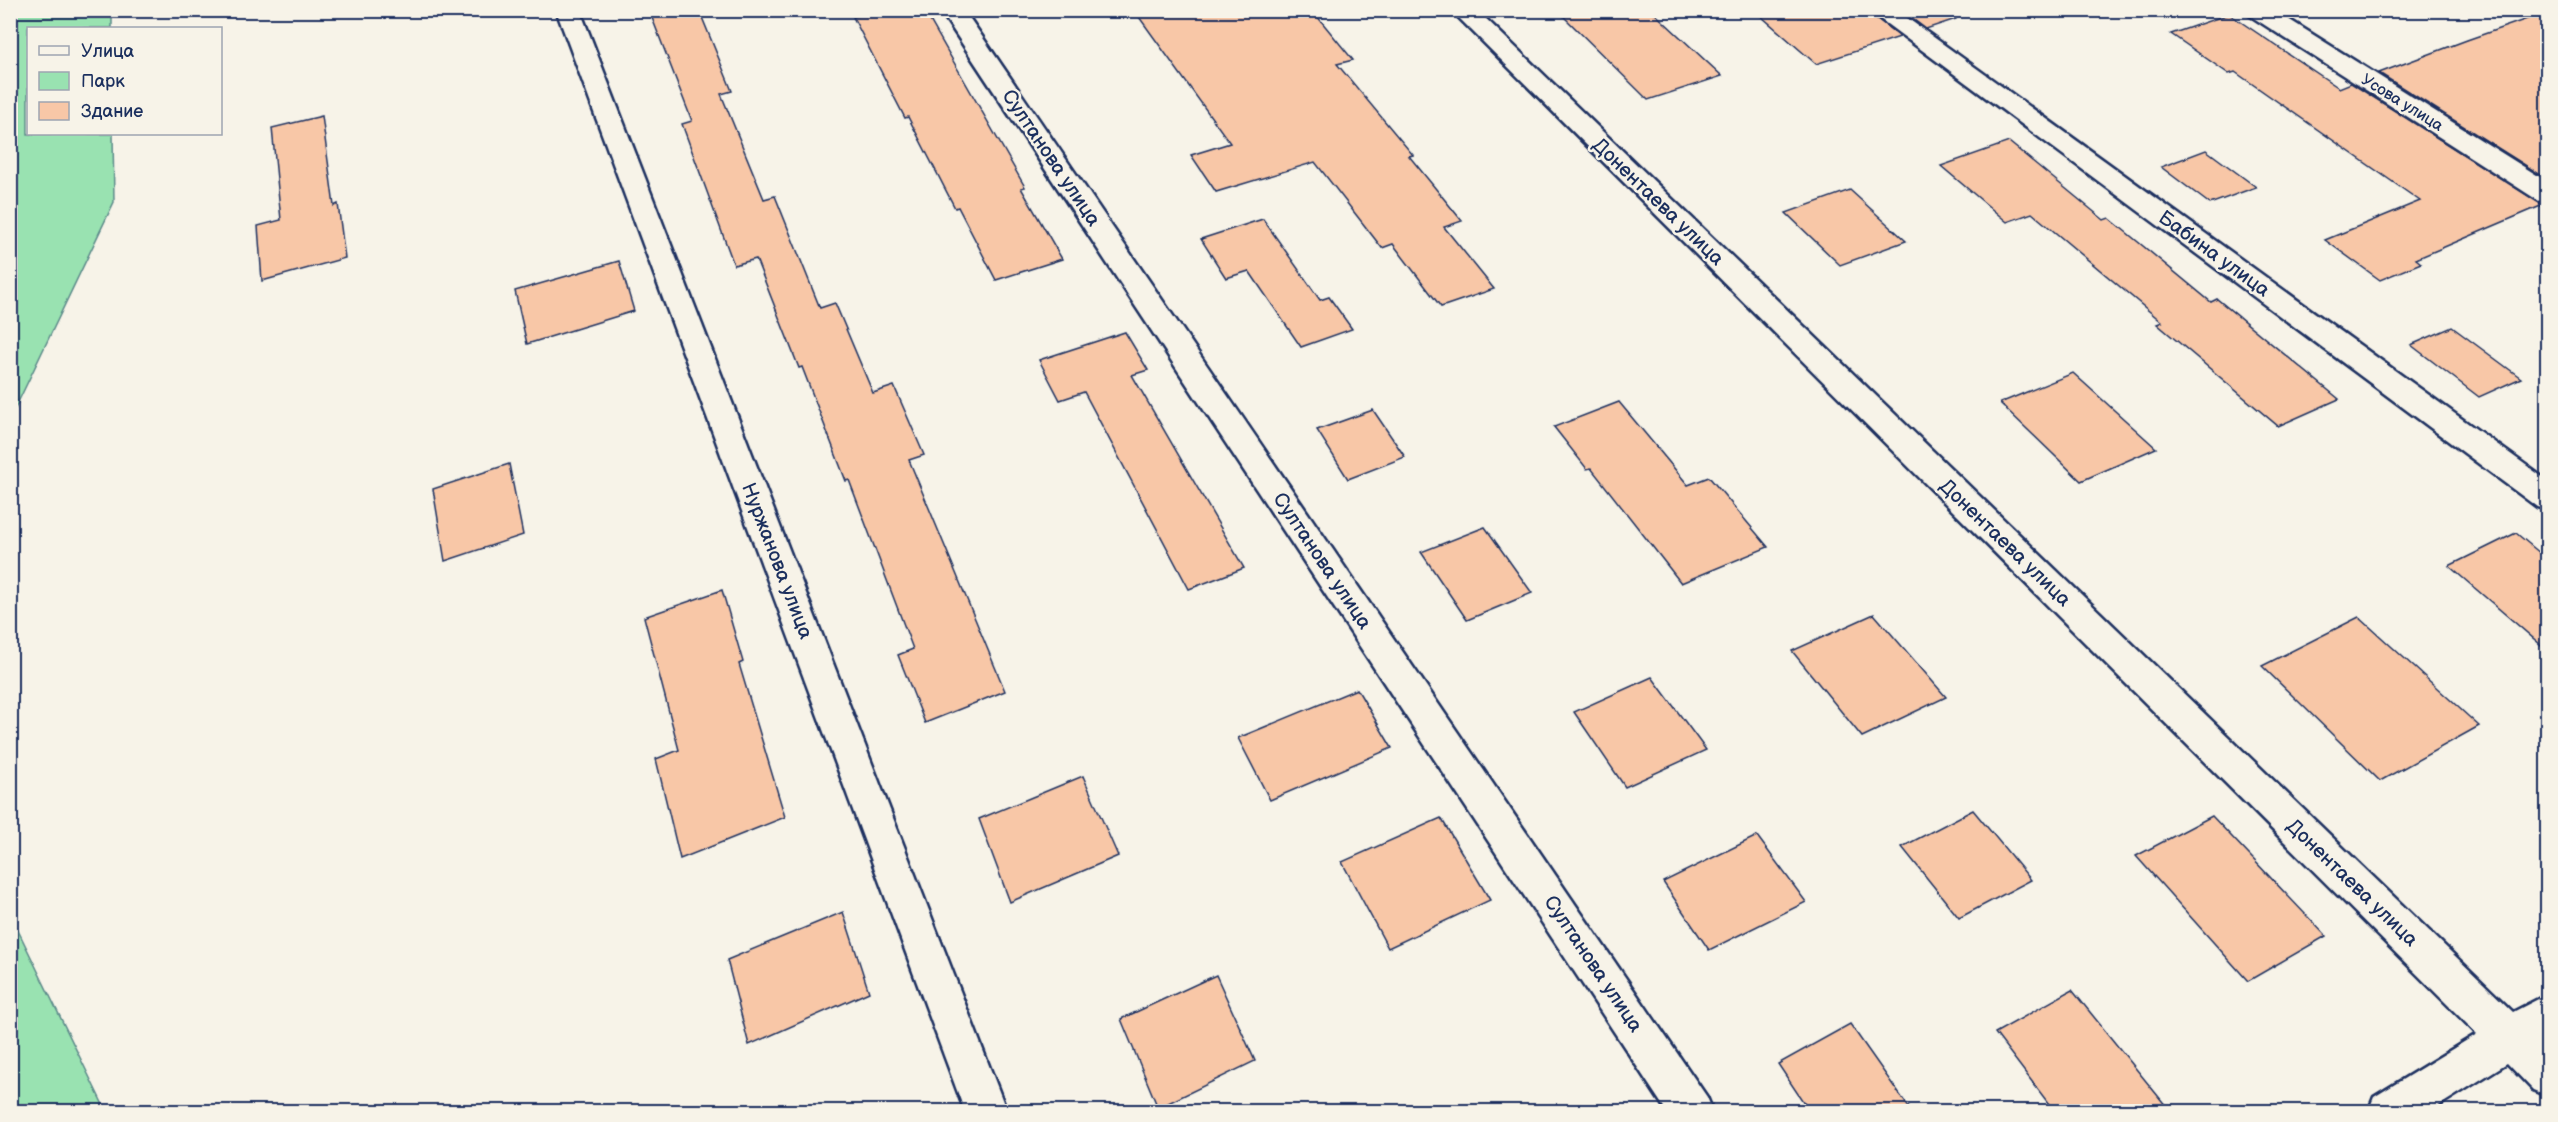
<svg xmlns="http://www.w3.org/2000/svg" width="2558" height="1122" viewBox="0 0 2558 1122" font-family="'Balsamiq Sans',sans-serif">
<rect width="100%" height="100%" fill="#f7f3e8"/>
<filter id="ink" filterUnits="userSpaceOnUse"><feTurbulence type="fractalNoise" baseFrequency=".0167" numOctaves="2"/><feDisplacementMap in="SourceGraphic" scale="12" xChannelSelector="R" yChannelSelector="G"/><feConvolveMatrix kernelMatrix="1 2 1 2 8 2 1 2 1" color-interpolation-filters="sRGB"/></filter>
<g filter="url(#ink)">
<!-- green -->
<g fill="#99e2b1" stroke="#5a8888" stroke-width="1.5">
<polygon points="11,10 112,11 112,28 28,28 28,134 113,134 114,202 11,417"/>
<polygon points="10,916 11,916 106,1111 11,1111"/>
</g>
<!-- building -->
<g fill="#f8c7a7" stroke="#1b2f5e" stroke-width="1.5">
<polygon points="649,10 699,10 732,91 721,94 764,199 775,196 820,308 835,303 873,393 894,386 924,455 909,460 1005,691 925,723 898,655 913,649 849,480 846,481 802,367 799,368 756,259 734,265 682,124 692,121"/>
<polygon points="879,10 924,10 1025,187 1021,188 1062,259 996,280 958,207 955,208 908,117 905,118 853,17"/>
<polygon points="1134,10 1312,10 1353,60 1337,64 1413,155 1409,156 1462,221 1444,227 1494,289 1441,307 1393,244 1382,248 1315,162 1216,192 1191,155 1230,143"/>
<polygon points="1557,10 1651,10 1722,76 1648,100"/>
<polygon points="1754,10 1866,10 1900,37 1816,64"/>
<polygon points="1901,10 1955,10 1956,19 1926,29"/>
<polygon points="2547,12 2547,179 2379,73 2467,40"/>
<polygon points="2229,14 2339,88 2351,83 2543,205 2416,259 2421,263 2380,280 2325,240 2420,201 2235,72 2229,74 2171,34"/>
<polygon points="322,116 334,206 338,204 345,258 262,281 258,226 281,220 272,128"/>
<polygon points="2009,142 2104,220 2109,218 2211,302 2217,299 2339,399 2278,426 2157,324 2162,322 2032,213 2007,222 1941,166"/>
<polygon points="2206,150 2256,187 2210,204 2161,167"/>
<polygon points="1850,190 1906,241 1840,265 1786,213"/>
<polygon points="1263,219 1320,300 1329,297 1352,329 1301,347 1249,271 1226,278 1201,239"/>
<polygon points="619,261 634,311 527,344 515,291"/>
<polygon points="2452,327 2521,378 2479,397 2411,345"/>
<polygon points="1125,332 1148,370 1132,375 1244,568 1189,589 1084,392 1060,400 1039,360"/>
<polygon points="2073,373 2156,448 2081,481 2000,403"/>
<polygon points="1619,402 1688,485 1709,477 1768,547 1681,583 1591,468 1587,469 1554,427"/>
<polygon points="1373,410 1405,457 1348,479 1317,430"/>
<polygon points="509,464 523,535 445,561 433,489"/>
<polygon points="1485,527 1532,593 1467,620 1421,552"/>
<polygon points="2516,533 2547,559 2547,650 2449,566"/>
<polygon points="722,590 743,662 739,664 785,817 680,859 656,759 679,750 644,617"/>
<polygon points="1874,614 1946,697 1862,737 1792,651"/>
<polygon points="2359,617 2479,726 2380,781 2262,666"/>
<polygon points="1652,677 1706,750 1625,787 1574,712"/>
<polygon points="1357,689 1392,748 1270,800 1238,738"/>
<polygon points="1083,776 1118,856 1010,902 979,819"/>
<polygon points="1973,810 2031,880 1959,918 1902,847"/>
<polygon points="2212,816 2326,936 2248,981 2136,856"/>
<polygon points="1441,818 1490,900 1388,948 1342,862"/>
<polygon points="1757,836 1806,902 1709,950 1663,882"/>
<polygon points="843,912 869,992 749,1045 727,960"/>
<polygon points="1216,975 1255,1061 1158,1108 1121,1019"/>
<polygon points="2072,990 2171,1112 2055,1112 1995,1033"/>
<polygon points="1850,1024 1912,1112 1810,1112 1778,1064"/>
</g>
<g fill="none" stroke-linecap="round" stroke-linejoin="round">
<!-- minor casing -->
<g stroke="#1b2f5e" stroke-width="5">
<g id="minor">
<polygon points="556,10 580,10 1007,1112 965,1112"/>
<polygon points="940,10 964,10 1707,1097 1713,1112 1667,1112"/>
<polygon points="1451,10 1477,10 2513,1012 2548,994 2548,1038 2542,1041 2548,1046 2548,1096 2533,1090 2507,1063 2429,1112 2368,1112 2374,1097 2477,1034"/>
<polygon points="1868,10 1896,10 2548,481 2548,510 2537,507"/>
<polygon points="2245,10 2274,10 2548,182 2548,204 2539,201 2249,15"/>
</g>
</g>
<!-- minor -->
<use href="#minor" fill="#f7f3e8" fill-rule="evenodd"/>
</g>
</g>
<g text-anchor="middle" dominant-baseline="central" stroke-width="5" stroke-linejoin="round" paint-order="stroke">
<!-- far-street labels -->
<g font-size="16" fill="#1b2f5e" stroke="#f7f3e8">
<text transform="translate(2402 103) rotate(32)">Усова улица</text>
</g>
<!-- street labels -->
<g font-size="20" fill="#1b2f5e" stroke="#f7f3e8">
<text transform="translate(1051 158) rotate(56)">Султанова улица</text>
<text transform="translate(1658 202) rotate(44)">Донентаева улица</text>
<text transform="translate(2214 254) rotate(36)">Бабина улица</text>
<text transform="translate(2005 543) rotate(44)">Донентаева улица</text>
<text transform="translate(777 561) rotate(69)">Нуржанова улица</text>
<text transform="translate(1322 561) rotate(56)">Султанова улица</text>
<text transform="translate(2352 883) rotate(44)">Донентаева улица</text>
<text transform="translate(1593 964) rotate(56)">Султанова улица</text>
</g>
</g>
<!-- margin -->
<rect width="2558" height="1122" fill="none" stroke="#f7f3e8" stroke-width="36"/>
<rect x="18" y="18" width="2522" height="1086" fill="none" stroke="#1b2f5e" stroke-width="2" filter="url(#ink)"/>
<!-- legend -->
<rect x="27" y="27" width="195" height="108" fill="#f7f3e8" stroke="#9fa5b1" stroke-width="1.5"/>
<rect x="39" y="46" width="30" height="9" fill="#f7f3e8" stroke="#9fa5b1" stroke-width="1.5"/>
<text x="81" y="57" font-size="18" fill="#1b2f5e">Улица</text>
<rect x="39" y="72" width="30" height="18" fill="#99e2b1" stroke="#9fa5b1" stroke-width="1.5"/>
<text x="81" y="87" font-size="18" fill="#1b2f5e">Парк</text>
<rect x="39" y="102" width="30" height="18" fill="#f8c7a7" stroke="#9fa5b1" stroke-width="1.5"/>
<text x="81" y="117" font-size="18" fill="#1b2f5e">Здание</text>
</svg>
